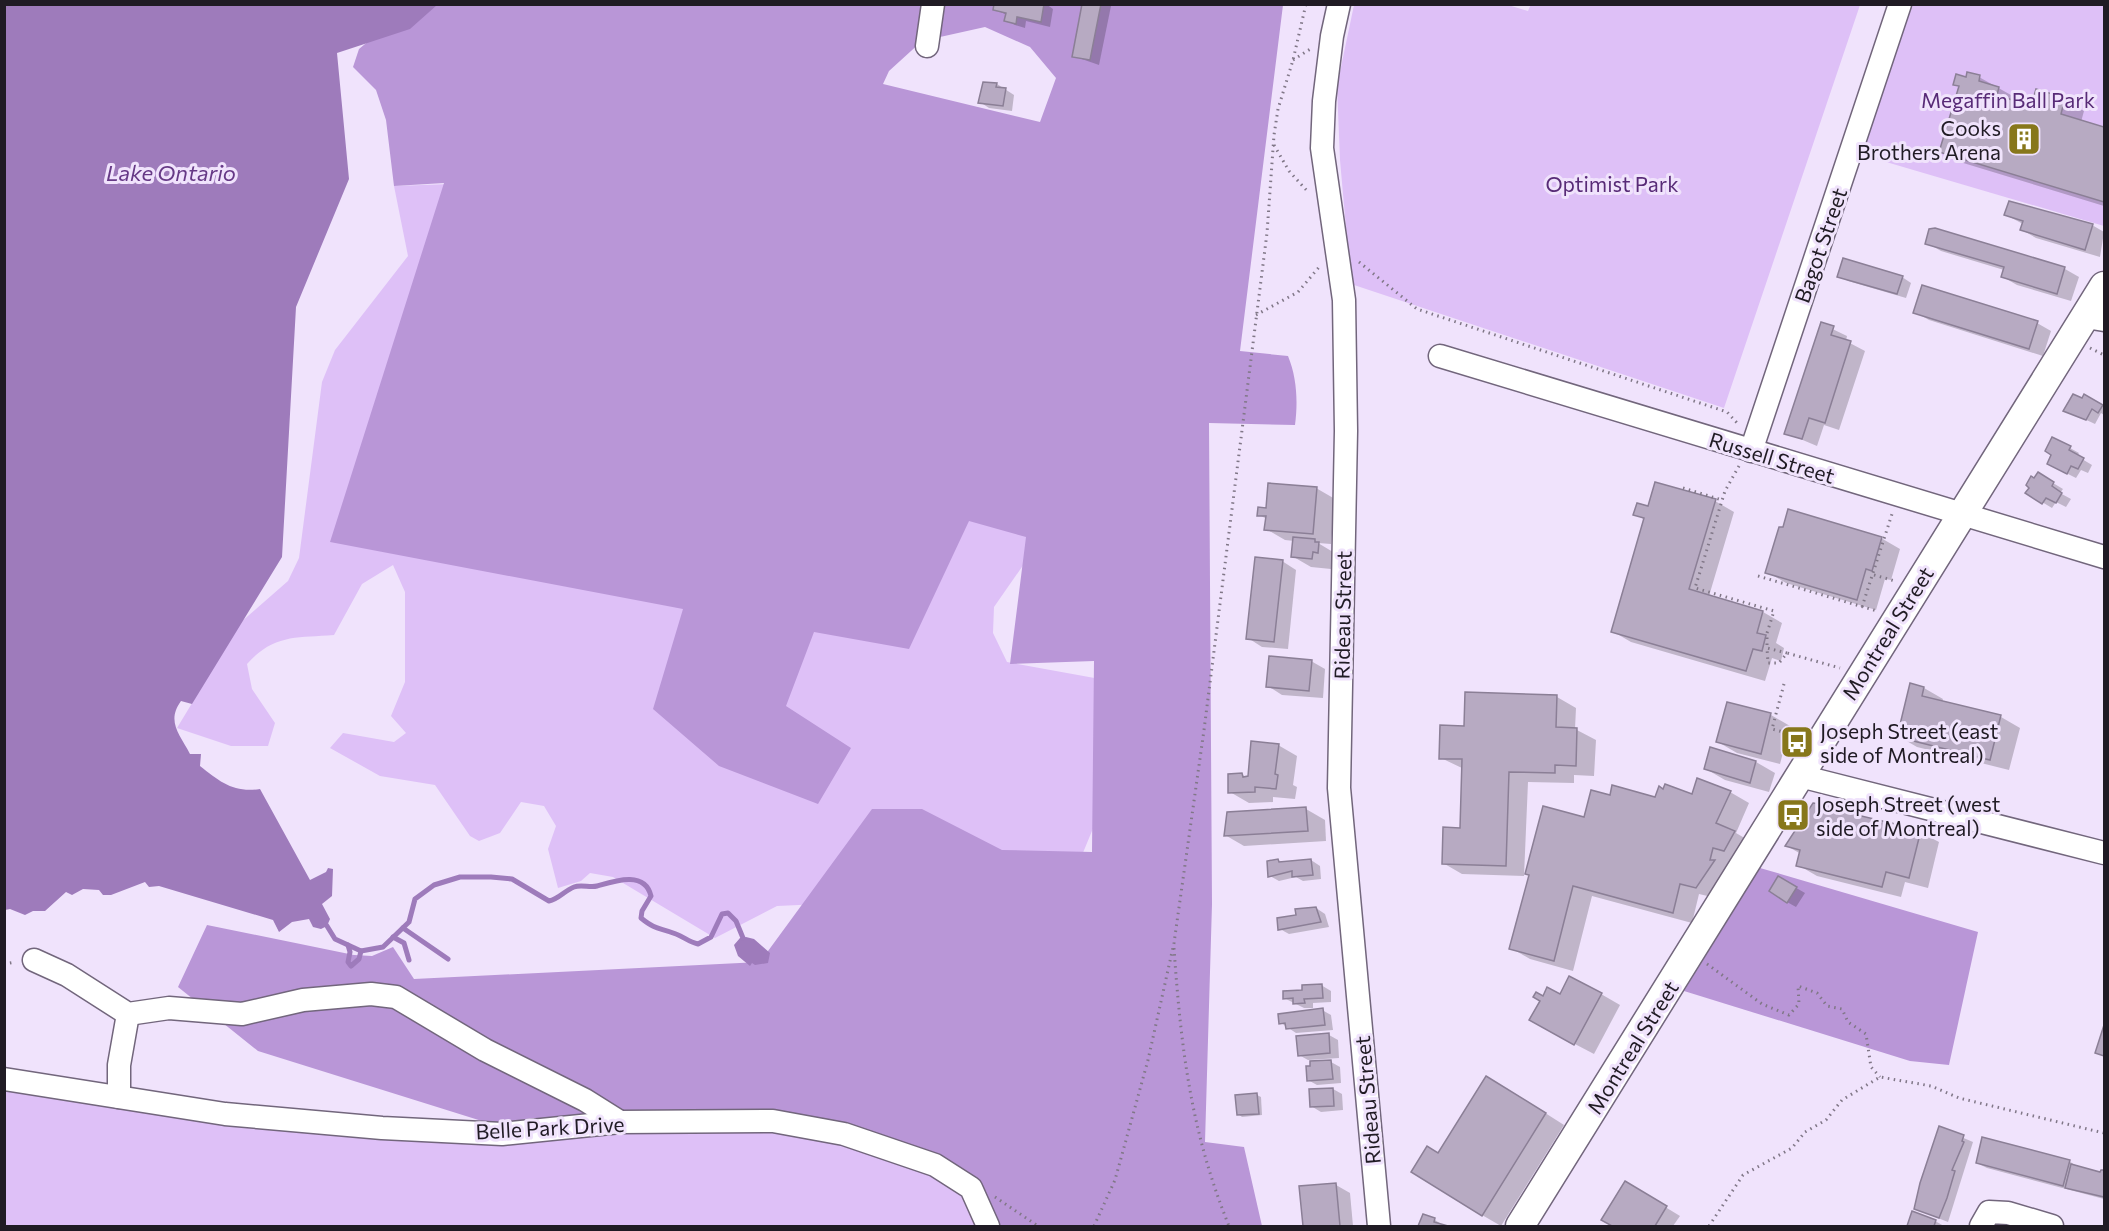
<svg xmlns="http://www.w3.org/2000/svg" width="2109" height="1231" viewBox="0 0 2109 1231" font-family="Commissioner,sans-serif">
<rect width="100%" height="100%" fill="#f0e3fc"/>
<!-- green -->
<g fill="#dec0f7">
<polygon points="1505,4 1528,11 1531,4 1860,5 1724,408 1351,284 1340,160 1337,86 1354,5"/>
<polygon points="1909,5 2104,5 2104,226 1859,154"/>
<path d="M452,184l608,286 -29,84 -37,53 -1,26 14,29 104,19 -12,133 -43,104 -213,-15 -66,3 -62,32 -102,-61 -23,-4 -9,8 -23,7 -10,-39 8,-23 -12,-20 -23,-4 -21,31 -21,8 -9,-5 -35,-51 -55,-9 -50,-28 13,-15 51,9 12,-9 -15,-17 14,-34v-90l-12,-27 -31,19 -28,51c-38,3 -60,-1 -87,29l5,25 23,34 -7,23h-37l-54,-18 64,-106 47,-41 11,-23 23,-176 13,-32 73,-94 -14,-70z"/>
<polygon points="4,1085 114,1102 586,1133 779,1127 929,1170 974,1202 983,1226 5,1226"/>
</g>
<!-- forest -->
<g fill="#b996d7" fill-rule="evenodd">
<path d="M413,4l870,1 -43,346 48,5c9,22 10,46 7,69l-86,-2 3,481 -7,238 39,5 18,79h-263l-19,-41 -147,-60 -237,-8 -95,10 -243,-76 -80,-64 29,-62 147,30 18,1 21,-9 21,32 346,-17 112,-153h50l80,41 90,2 2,-191 -84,3 16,-127 -57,-16 -60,128 -95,-17 -28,74 65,42 -33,56 -99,-38 -66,-57 30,-100 -353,-67 114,-359 -50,3 -8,-66 -10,-30 -23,-23 6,-18zM985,27l45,20 26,31 -16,44 -157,-38 6,-13 33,-30z"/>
<polygon points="1760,868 1978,932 1949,1065 1910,1061 1684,991"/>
</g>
<!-- water -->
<g fill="#9e7bbb">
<path d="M5,4l432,1 -27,24 -73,24 12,126 -53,128 -14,250 -90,147 -11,-3c-15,21 -1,33 9,53h11l-1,12c20,16 34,27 60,23l50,91 16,-8 2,-4 5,1 -1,27 -10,8 8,15 -3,7 -6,3 -8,-2 -4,-8 -17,3 -13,10 -6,-12 -114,-34 -10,1 -4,-5 -34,13h-8l-4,-5 -16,-1 -11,6 -6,-3 -21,19h-12l-8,4 -15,-6 -5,1z"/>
<polygon points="746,937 754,939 770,953 768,963 755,965 752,963 750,966 738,956 734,945 740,938"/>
</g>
<!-- shadow -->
<g fill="#0003">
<polygon points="995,4 1046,4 1053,9 1050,27 1026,21 1025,28 1015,25 1006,20 1007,15 994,9"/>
<polygon points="1084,4 1111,6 1099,65 1073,56"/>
<polygon points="1979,77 2018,99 2016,103 2032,107 2037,91 2065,100 2084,111 2081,122 2104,130 2104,206 1960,162 1941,151 1960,87 1955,84"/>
<polygon points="985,83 997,84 1014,95 1012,111 989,108 980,102"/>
<polygon points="2006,215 2092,225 2104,232 2100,257 2036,238 2022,230 2023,224"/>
<polygon points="1935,230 2065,269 2079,277 2071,301 2017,285 2003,277 2004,270 1941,251 1927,243"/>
<polygon points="1839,276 1902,277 1911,283 1906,298 1848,281"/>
<polygon points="1915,312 2037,323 2051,331 2043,356 1929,320"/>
<polygon points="1822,324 1847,336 1846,341 1865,351 1839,430 1824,425 1817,446 1786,433"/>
<polygon points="2085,397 2104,408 2104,415 2101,413 2095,424 2065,410"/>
<polygon points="2070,448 2079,453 2077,456 2092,465 2088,473 2081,470 2076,478 2058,469"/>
<polygon points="2038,474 2063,489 2060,493 2071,499 2066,507 2056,502 2052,508 2027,493 2031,480 2035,480"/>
<polygon points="1316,488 1335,499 1331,544 1318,543 1333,552 1337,563 1332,562 1331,569 1311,567 1292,556 1294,541 1285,540 1266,529 1267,519 1259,515"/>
<polygon points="1715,501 1734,512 1709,596 1763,612 1782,623 1776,643 1784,648 1781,661 1772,658 1765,681 1631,642 1612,631 1645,520 1635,514"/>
<polygon points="1881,538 1900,549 1891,580 1885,579 1876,610 1786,583 1767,572"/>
<polygon points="1282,561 1296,570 1288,649 1262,647 1248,638"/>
<polygon points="1311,661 1325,669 1323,698 1282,695 1268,686"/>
<polygon points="1924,688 1943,699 1942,702 2001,717 2020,728 2009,770 1917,747 1898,736"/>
<polygon points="1466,694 1557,697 1576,708 1575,729 1596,740 1594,776 1574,775 1574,783 1528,782 1524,876 1462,874 1443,863 1462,829 1464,769 1441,758 1465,727"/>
<polygon points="1728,704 1771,715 1790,726 1780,764 1737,753 1718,742"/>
<polygon points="1278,745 1297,756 1293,785 1297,787 1295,799 1273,797 1273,802 1249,803 1230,792 1241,774 1247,778"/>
<polygon points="1711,749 1756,762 1775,773 1769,792 1725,780 1706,769"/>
<polygon points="1664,791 1693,796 1730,792 1749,803 1736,833 1753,843 1716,898 1699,894 1692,923 1592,896 1573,971 1530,959 1511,948 1585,819 1611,797 1656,798"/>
<polygon points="1306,809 1325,820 1326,841 1244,846 1225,835"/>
<polygon points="1841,809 1851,815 1920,832 1939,842 1928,888 1905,882 1901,897 1817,876 1798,865 1801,854 1787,846"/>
<polygon points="1311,860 1320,866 1321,879 1303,881 1296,877 1279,881 1270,876 1269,862"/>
<polygon points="1779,878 1805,893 1796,907 1787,902"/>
<polygon points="1316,908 1325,914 1329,927 1289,934 1280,929"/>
<polygon points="1321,985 1331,991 1331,1002 1313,1003 1313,1008 1304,1008 1284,998"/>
<polygon points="1601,994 1620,1005 1594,1054 1550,1031 1544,997"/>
<polygon points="1322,1010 1331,1015 1333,1030 1296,1033 1281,1023"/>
<polygon points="1329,1035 1338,1040 1339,1058 1308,1060 1299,1055"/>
<polygon points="1331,1062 1340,1067 1341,1083 1317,1085 1308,1080"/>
<polygon points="1506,1088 1564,1125 1501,1226 1482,1215"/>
<polygon points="1333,1089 1342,1094 1343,1110 1321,1112 1311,1106"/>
<polygon points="1257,1095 1261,1097 1262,1115 1242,1117 1238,1114"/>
<polygon points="1940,1128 1973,1142 1948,1222 1915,1209"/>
<polygon points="2069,1161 2078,1167 2104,1174 2104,1199 1987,1168 1977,1163"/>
<polygon points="1336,1185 1350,1193 1353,1226 1305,1226 1301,1188"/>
<polygon points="1639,1191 1680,1216 1673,1226 1614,1226 1603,1219"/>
<polygon points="1913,1213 1935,1221 1944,1226 1909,1226"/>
<polygon points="1424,1216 1435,1220 1444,1226 1420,1226"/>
</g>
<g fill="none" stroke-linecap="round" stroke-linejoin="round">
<!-- stream -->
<g stroke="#9e7bbb" stroke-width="5">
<path d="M327,926l8,13 26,12 22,-4 26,-25 6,-23 19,-14 26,-8h31l21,2 37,22c10,-2 15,-10 25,-14 7,-3 16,1 23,-1 17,-5 48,-16 54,10l-9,15 -1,7c16,13 18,9 35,16 8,3 13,8 22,10l13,-7 11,-23 6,-1 8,8 7,17"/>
<polyline points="403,928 448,959"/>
<polyline points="393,937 404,943 409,960"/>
<polyline points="348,945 350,952 348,962 351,966 359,959 361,951"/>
</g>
</g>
<!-- building -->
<g fill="#b7aac2" stroke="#8b7f96" stroke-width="1.5">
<polygon points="994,4 1044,4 1041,22 1017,17 1016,24 1004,21 1006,13 993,10"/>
<polygon points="1082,4 1101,4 1090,60 1072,57"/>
<polygon points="1967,72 1980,75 1979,81 1999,87 1997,95 2031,106 2036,89 2065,98 2061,114 2104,127 2104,202 1939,152 1959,86 1953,85 1956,74 1966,77"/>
<polygon points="983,82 997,83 996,87 1006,88 1003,106 978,103"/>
<polygon points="2009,201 2093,224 2085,250 2020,230 2023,221 2004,215"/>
<polygon points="1935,228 2065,267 2057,294 2001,277 2004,267 1925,244 1929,229"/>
<polygon points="1843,258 1903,276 1897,294 1837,277"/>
<polygon points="1922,285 2038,321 2029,349 1913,313"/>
<polygon points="1821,322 1834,326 1831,335 1851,341 1825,423 1809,418 1802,439 1784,434"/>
<polygon points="2073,394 2082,398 2084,394 2103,405 2098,413 2092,409 2086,420 2063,411"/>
<polygon points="2052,437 2071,446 2069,450 2084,458 2078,469 2071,466 2067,474 2047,464 2051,455 2045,451"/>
<polygon points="2038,472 2054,482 2052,486 2062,493 2056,503 2046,498 2042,504 2025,493 2029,488 2026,485 2031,476 2034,478"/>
<polygon points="1655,482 1716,499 1689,589 1763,611 1757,633 1766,635 1762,651 1753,649 1746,671 1611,632 1644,518 1633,515 1637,503 1648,506"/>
<polygon points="1268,483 1317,487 1313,534 1264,530 1266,516 1257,516 1258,507 1266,508"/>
<polygon points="1788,509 1882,537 1872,571 1866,569 1857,600 1765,573 1779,527 1783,527"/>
<polygon points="1293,537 1315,539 1315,542 1319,542 1318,553 1313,552 1312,559 1291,557"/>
<polygon points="1255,557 1283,560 1274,642 1246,639"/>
<polygon points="1269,656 1312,660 1309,691 1266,687"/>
<polygon points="1910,683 1924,687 1922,696 2001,715 1990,760 1897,737"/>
<polygon points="1465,692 1557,695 1556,727 1577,728 1576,766 1555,765 1555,773 1509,772 1506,866 1442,864 1443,827 1460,828 1462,759 1439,759 1440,725 1464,726"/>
<polygon points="1727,702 1771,713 1761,754 1716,742"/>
<polygon points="1251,741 1279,744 1275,774 1278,775 1276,789 1255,787 1255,792 1228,793 1228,774 1242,773 1243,777 1248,776"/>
<polygon points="1710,747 1756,761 1750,783 1704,769"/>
<polygon points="1697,778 1731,791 1716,823 1735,831 1724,851 1713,848 1710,860 1715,860 1696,888 1680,884 1673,913 1573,886 1554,961 1509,949 1529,875 1525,874 1543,806 1584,817 1591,790 1610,795 1612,785 1655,797 1659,786 1663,789 1665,784 1692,794"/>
<polygon points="1813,803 1841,807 1840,811 1921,830 1909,878 1886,872 1882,887 1796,866 1800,850 1785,846"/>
<polygon points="1306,807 1308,831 1224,836 1227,812"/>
<polygon points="1278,859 1279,862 1311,859 1313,875 1292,877 1292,871 1268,877 1267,861"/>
<polygon points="1778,876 1797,887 1787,903 1769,891"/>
<polygon points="1316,907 1321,922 1278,930 1277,918 1296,915 1295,909"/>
<polygon points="1569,976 1602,993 1574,1045 1529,1020 1540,1001 1533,997 1536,992 1543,996 1547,987 1560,994"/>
<polygon points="1322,984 1323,998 1304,999 1305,1003 1293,1004 1293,998 1283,999 1283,991 1302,990 1302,985"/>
<polygon points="1323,1008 1325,1025 1286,1029 1285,1023 1279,1024 1278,1014"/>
<polygon points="2104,1025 2104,1056 2095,1053"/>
<polygon points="1329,1033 1330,1053 1298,1056 1296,1036"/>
<polygon points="1331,1060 1333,1079 1307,1081 1306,1066 1310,1066 1310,1061"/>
<polygon points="1486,1076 1546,1113 1482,1216 1411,1172 1427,1146 1438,1153"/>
<polygon points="1333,1088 1334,1106 1310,1107 1309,1089"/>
<polygon points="1257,1093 1259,1114 1237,1115 1235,1095"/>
<polygon points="1939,1126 1964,1135 1962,1141 1964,1142 1952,1170 1955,1171 1947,1198 1939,1218 1914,1209 1920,1183"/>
<polygon points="1982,1137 2070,1160 2063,1186 1976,1163"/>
<polygon points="2071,1164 2100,1172 2101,1170 2104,1170 2104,1197 2065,1188"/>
<polygon points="1625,1181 1667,1206 1655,1226 1612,1226 1601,1220"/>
<polygon points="1336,1183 1340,1226 1303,1226 1299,1186"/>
<polygon points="1912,1211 1936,1220 1934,1226 1907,1226"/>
<polygon points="1423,1214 1435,1218 1434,1222 1448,1226 1418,1226"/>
</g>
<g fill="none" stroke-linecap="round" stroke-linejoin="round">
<!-- minor casing -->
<g stroke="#72667c" stroke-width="25">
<g id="minor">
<polyline points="1339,4 1332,36 1324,101 1322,148 1344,300 1346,431 1339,788 1379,1226"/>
<polyline points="927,46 933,4"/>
<polyline points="2086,317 2104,320"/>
<polyline points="1440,356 2104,557"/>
<polyline points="1751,451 1900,4"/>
<polyline points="1800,776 2104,853"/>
<polyline points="34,960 67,975 128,1014 169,1008 242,1014 303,1000 371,994 396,997 485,1050 585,1100 620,1122"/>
<polyline points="4,1079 225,1114 382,1128 502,1134 620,1122 773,1121 844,1134 935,1165 971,1188 988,1226"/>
<polyline points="119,1097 119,1065 128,1014"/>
<polyline points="1981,1226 1989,1212 2008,1213 2052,1226"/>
</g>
</g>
<!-- major casing -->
<g stroke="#72667c" stroke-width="31">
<polyline id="major" points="1520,1226 2104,286"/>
</g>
<!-- path -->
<g stroke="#807787" stroke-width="3" stroke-dasharray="1.5 4.5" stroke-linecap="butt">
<polyline points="1293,60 1312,48"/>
<polyline points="1274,145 1289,171 1309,193"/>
<polyline points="1359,262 1417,309 1727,412 1739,425"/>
<polyline points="1256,315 1298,292 1320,266"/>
<polyline points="2090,348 2104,355"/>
<polyline points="1739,466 1725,491 1695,588 1774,611 1767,633 1767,648"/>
<polyline points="1683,488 1722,500"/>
<polyline points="1874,575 1895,581"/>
<polyline points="1758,576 1877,611"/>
<polyline points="1862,607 1892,514"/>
<polyline points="1787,653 1767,648 1768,663 1779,663 1787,653 1840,668"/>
<polyline points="1784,684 1772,729 1798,736"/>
<path d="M1174,948c7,101 17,184 55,278"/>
<polyline points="4,964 15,962"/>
<polyline points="1707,964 1762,1004 1789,1015 1799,1004 1798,986 1817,993 1827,1006 1842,1009 1848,1022 1866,1034 1871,1067 1880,1077"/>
<polyline points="995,1197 1038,1226"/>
<polyline points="1094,1226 1115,1180 1148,1060 1174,943 1204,730 1267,233 1274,135 1278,109 1293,60 1306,4"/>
<polyline points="1709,1226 1743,1175 1792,1148 1805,1132 1826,1120 1842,1100 1880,1077 1931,1086 1959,1098 2104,1133"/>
</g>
<!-- minor -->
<use href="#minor" stroke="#fff" stroke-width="22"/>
<!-- major -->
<use href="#major" stroke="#fff" stroke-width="28"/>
</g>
<!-- icons -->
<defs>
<g id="building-square" transform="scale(1.725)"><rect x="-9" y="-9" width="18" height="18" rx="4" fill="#87771b" stroke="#f0e3fc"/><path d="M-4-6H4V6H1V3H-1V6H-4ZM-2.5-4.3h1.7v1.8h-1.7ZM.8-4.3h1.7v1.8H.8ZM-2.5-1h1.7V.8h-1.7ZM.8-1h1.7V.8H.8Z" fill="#fff"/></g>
<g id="bus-square" transform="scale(1.725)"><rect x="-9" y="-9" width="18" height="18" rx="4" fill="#87771b" stroke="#f0e3fc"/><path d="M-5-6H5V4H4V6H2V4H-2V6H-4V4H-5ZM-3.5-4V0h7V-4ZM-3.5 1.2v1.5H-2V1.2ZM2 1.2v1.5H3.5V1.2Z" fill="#fff"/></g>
</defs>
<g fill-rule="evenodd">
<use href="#building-square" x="2024" y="139"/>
<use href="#bus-square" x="1797" y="742"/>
<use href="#bus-square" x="1793" y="815"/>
</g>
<g text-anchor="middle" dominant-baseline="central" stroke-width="6" stroke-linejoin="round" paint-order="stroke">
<!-- park labels -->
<g font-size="21" fill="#582b77" stroke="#f0e3fc">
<text x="2008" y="99">Megaffin Ball Park</text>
<text x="1612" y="183">Optimist Park</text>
</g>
<!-- poi labels -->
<g font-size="21" fill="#201b24" stroke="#f0e3fc" text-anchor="start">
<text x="2001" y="127" text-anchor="end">Cooks<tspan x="2001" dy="24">Brothers Arena</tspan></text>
<text x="1820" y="730">Joseph Street (east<tspan x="1820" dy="24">side of Montreal)</tspan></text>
<text x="1816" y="803">Joseph Street (west<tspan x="1816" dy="24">side of Montreal)</tspan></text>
</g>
<!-- street labels -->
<g font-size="21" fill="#201b24" stroke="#f0e3fc">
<text transform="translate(1820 245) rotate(-71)">Bagot Street</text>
<text transform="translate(1772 457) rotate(17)">Russell Street</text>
<text transform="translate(1342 615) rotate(-89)">Rideau Street</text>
<text transform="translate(1887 633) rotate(-58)">Montreal Street</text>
<text transform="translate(1632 1047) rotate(-58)">Montreal Street</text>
<text transform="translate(1367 1100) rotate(-95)">Rideau Street</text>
<text transform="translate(550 1127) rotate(-3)">Belle Park Drive</text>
</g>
<!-- water labels -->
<g font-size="22" font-style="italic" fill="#663986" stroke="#f0e3fc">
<text x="171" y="172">Lake Ontario</text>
</g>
</g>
<!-- border -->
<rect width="2109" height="1231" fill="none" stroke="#201b24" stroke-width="12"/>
</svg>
